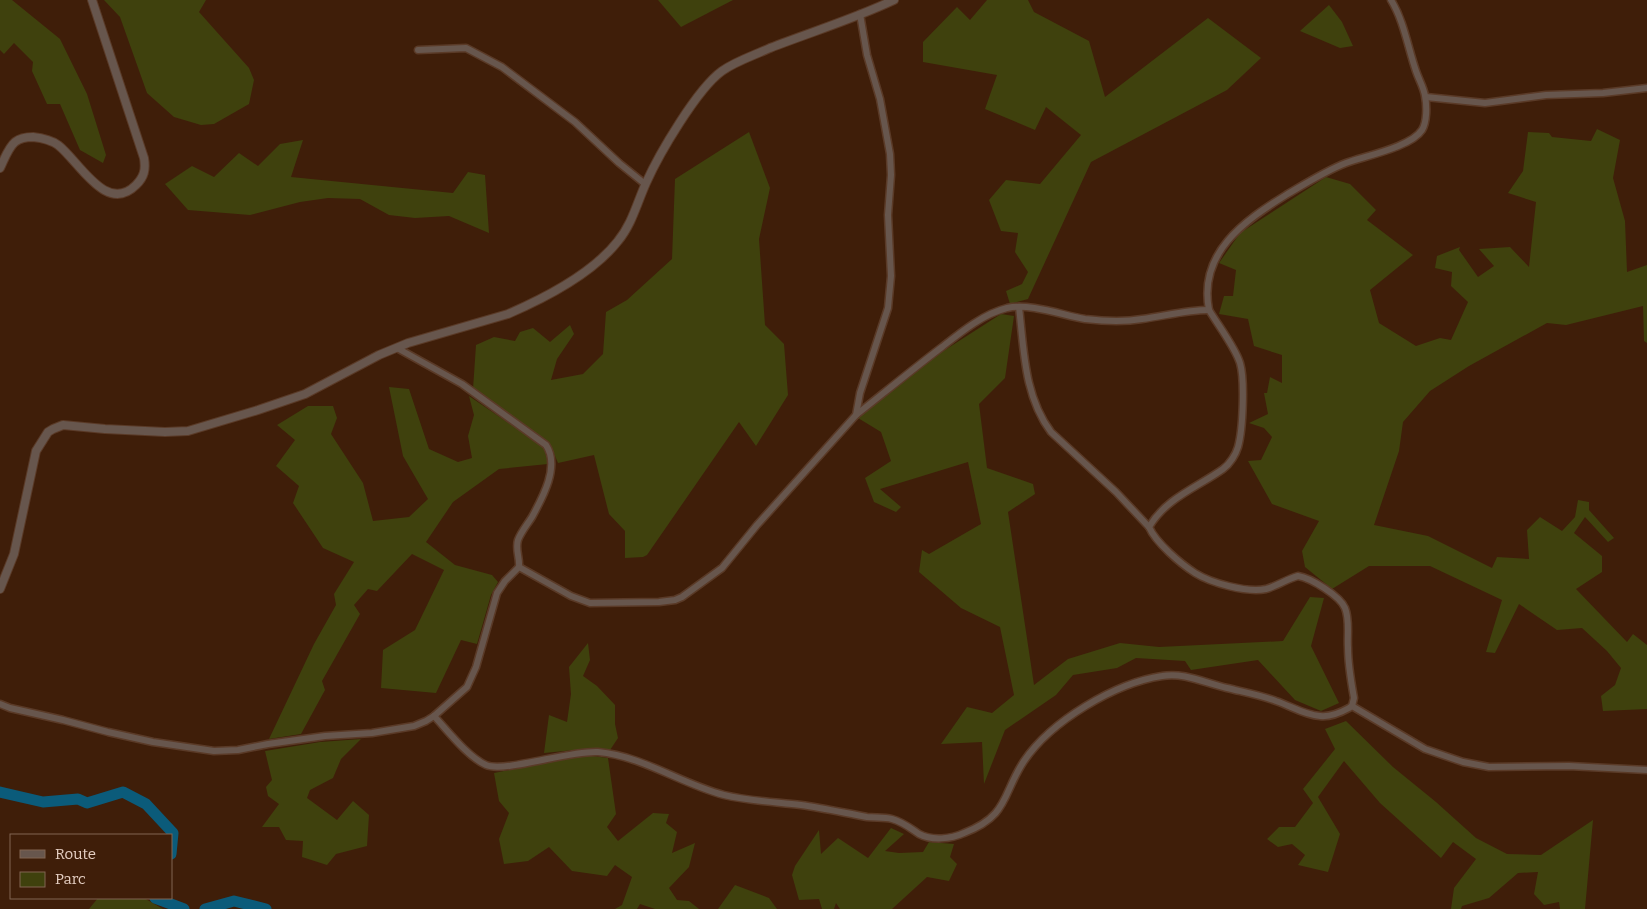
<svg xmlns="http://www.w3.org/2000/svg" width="1647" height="909" viewBox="0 0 1647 909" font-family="Bitter,serif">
<rect width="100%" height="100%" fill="#3f1e09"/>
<!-- green -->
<g fill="#3f410d">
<polygon points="0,0 12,0 60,39 87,94 106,155 103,163 80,150 60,104 47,104 32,71 33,62 14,43 4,54 0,50"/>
<polygon points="104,0 206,0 199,12 249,68 254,80 249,104 214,124 201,125 174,117 147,93 120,17"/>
<polygon points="658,0 733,0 681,27"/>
<polygon points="987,0 1028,0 1034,12 1089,41 1105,97 1208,18 1261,58 1227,90 1091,162 1028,299 1010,304 1006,291 1022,284 1028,272 1015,252 1018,233 1001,231 989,200 1006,180 1040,184 1081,135 1046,107 1035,130 985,109 997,75 923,62 923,42 957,7 970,20"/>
<polygon points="1329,5 1342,22 1353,46 1340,48 1300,31"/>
<polygon points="1597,129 1620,140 1613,178 1625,221 1627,272 1647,265 1647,343 1644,341 1643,306 1566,325 1547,323 1469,366 1430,391 1403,422 1399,451 1374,525 1428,536 1492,568 1497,557 1529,559 1527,530 1540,517 1562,531 1575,517 1578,500 1589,502 1589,510 1614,538 1608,542 1585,517 1574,533 1602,556 1602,572 1576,589 1627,642 1633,634 1647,645 1647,709 1603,711 1601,696 1615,685 1621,668 1607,651 1582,628 1557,630 1519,604 1495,653 1486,652 1502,600 1430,566 1369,566 1332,589 1305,567 1302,551 1319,521 1272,504 1248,461 1261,460 1272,437 1264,428 1249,423 1268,414 1264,393 1267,393 1270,377 1282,383 1282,355 1254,346 1248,319 1219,314 1224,296 1233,296 1236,270 1219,263 1240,233 1326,177 1350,184 1376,210 1367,220 1413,255 1370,290 1379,323 1416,346 1440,338 1451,340 1468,302 1451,286 1452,272 1435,268 1437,256 1460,247 1459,250 1478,277 1494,266 1479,249 1510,247 1529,267 1536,202 1508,193 1523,171 1528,132 1549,133 1552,137 1591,141"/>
<polygon points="749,132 770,188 759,239 765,325 784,344 788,395 756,446 739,422 647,555 643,557 625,558 625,531 609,514 594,455 558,463 549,442 473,389 476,345 494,337 515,341 520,332 533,328 550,342 570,325 574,334 557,359 551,380 583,374 603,354 606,312 627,300 672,259 675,179"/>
<polygon points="303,140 291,177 453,193 468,172 485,175 489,233 449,216 415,218 389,215 360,199 328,198 300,202 250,215 188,210 165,184 192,166 214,177 239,153 258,166 280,144"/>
<polygon points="1001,314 1014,316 1005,378 979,404 987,468 1033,484 1035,494 1008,512 1034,685 1068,659 1120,643 1159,647 1283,641 1310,597 1324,598 1311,646 1339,703 1321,711 1295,700 1258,660 1191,670 1185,661 1136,658 1117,668 1073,675 1056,695 1005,730 984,784 982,742 941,744 967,707 992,713 1014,695 1000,627 961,608 919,572 922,550 929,554 981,524 968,462 880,489 901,507 896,512 874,502 865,478 891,461 881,432 858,418 934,357"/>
<polygon points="389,387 409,389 429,449 458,462 472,458 468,436 474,415 469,396 544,447 548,464 499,469 453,502 426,542 455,565 492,575 498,582 491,595 477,644 461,640 436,693 381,688 383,650 415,630 444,570 412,554 377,591 368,589 354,605 360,614 322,681 325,690 301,734 269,739 314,644 336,605 334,594 354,562 323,548 293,503 299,486 276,466 295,440 277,425 308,406 333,406 337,418 331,434 363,483 373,521 409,517 428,499 403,456"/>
<polygon points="588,643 590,660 583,676 597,686 615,705 615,724 618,738 610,750 585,749 544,753 549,715 567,722 571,694 569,667"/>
<polygon points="1346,721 1393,767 1436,802 1476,838 1507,854 1541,855 1593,820 1585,909 1560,909 1559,902 1544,905 1534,894 1538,872 1518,873 1489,898 1462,906 1461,909 1451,909 1454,888 1476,859 1453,842 1441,858 1380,803 1344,761 1318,797 1340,834 1328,872 1298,865 1305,855 1292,844 1278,847 1267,839 1279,827 1295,827 1313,803 1303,789 1335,749 1325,729"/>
<polygon points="361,739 341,759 333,778 310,790 307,798 337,820 353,801 369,815 367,846 336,854 327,865 302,857 303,841 286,840 279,827 262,827 279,804 268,796 266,787 272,780 265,751 320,742"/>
<polygon points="585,755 608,758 616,814 607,827 618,841 653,813 669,814 666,823 677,832 672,853 695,843 689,867 669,888 677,900 689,901 699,909 655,909 640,904 637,909 615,909 622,905 632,877 615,865 607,876 572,871 549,847 528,861 504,864 499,839 509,813 499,801 494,773"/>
<polygon points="891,828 904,834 885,851 899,853 923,852 929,842 954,844 950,857 957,864 949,881 927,877 892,909 840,909 836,903 834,909 822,909 819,899 799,900 792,875 795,866 819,830 821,854 838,838 868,858"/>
<polygon points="735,885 769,898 777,909 718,909"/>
<polygon points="98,898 144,898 163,909 89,909"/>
</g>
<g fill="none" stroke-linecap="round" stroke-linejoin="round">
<!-- river -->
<g stroke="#0b5b7a" stroke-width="11">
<polyline points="0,792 43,802 78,799 87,803 123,792 146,804 173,833 171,854"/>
<polyline points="155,898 184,909"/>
<polyline points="205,909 234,901 266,909"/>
</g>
<!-- minor casing -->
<g stroke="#5a3a27" stroke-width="9">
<g id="minor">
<polyline points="418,50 466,48 502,67 575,122 619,163 645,184"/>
<polyline points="1426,97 1485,103 1546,95 1603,93 1647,88"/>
<path d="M1019,307c5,43 5,89 32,125l65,60 33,35"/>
<path d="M397,348l65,36 84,61c14,21 -3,52 -14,72 -5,8 -11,15 -14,23 -3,9 2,18 1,27"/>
<path d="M856,415c29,-23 57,-46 86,-68 19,-15 41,-33 65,-39 23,-5 55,7 78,11 18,2 39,3 57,0 23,-3 44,-9 67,-9"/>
<polyline points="0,704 10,708 63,720 108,732 153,742 214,751 238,750 268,744 325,736 372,733 414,726 426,721 434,716 467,687 476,667 497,593 505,581 519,567 571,596 590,603 659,602 675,600 682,597 722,568 757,525 856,415 860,393 888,308 891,276 888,215 891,175 890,154 880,99 867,55 860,14"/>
<polyline points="1352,706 1425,749 1463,762 1489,767 1569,766 1647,770"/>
<path d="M434,716c14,15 34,41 52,49 19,8 84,-15 112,-13 45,4 83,32 126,43 25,6 51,7 77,10 22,3 44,8 66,12 8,1 17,0 25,2 11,3 18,9 27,15 13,7 32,5 45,-1 45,-17 38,-39 60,-72 27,-40 91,-78 138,-85 22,-4 43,7 65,12 16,4 33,7 49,13 15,5 28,14 44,15 10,1 20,-3 29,-8l3,-2 2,-8c-3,-17 -6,-33 -6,-50 -1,-13 2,-28 -3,-40 -5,-12 -34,-30 -47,-32 -11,3 -21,10 -32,13 -19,4 -55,-6 -71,-16 -14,-9 -39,-30 -46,-46 17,-29 49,-40 74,-58 7,-5 13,-15 15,-22 5,-18 7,-67 2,-84 -5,-16 -22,-38 -31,-53 -11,-57 35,-89 77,-115 19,-11 39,-24 60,-32 19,-7 65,-16 76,-33 5,-8 5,-24 3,-34 -1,-8 -6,-16 -9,-25 -8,-23 -12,-50 -25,-71"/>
</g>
</g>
<!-- tertiary casing -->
<g stroke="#5a3a27" stroke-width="10">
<g id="tertiary">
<path d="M0,168c4,-8 8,-20 15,-26 5,-4 12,-5 18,-5 9,1 18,3 25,8 21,16 48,70 78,40 8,-8 10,-15 8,-27l-52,-158"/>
<path d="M0,589l14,-35 22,-103 12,-19 5,-3 10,-4 42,4 60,3 23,-1 70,-21 47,-16 74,-39 29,-12 100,-29c37,-16 85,-41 110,-73 14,-17 19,-38 28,-58 13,-29 51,-94 76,-112 14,-10 33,-16 48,-23 41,-16 84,-29 124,-48"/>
</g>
</g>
<!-- minor -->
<use href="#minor" stroke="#67564d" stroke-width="6"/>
<!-- tertiary -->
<use href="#tertiary" stroke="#67564d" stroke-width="8"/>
</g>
<!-- legend -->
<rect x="10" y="834" width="162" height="65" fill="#3f1e09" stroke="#816553"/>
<rect x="20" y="850" width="25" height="8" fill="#67564d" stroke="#816553"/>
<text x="55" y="859" font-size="15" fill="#e5cfc3">Route</text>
<rect x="20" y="872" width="25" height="15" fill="#3f410d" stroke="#816553"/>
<text x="55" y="884" font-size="15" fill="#e5cfc3">Parc</text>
</svg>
